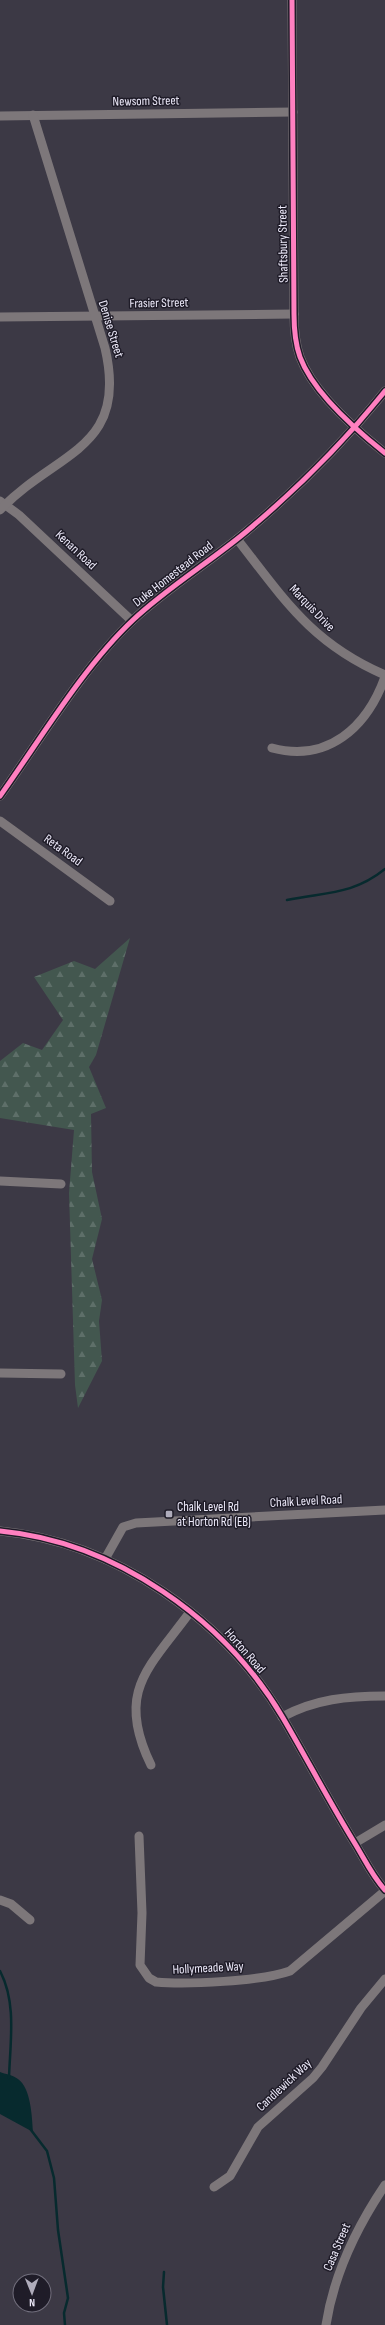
<svg xmlns="http://www.w3.org/2000/svg" width="385" height="2325" viewBox="0 0 385 2325" font-family="'Sofia Sans Condensed',sans-serif">
<defs>
<pattern id="forest-firs" width="22" height="20" patternUnits="userSpaceOnUse"><rect width="22" height="20" fill="#43574f"/><path d="M5 1l3.5 6h-7zM16 11l3.5 6h-7z" fill="#5e6f69"/></pattern>
</defs>
<rect width="100%" height="100%" fill="#3c3945"/>
<!-- forest -->
<polygon fill="url(#forest-firs)" points="130,938 96,1055 89,1067 106,1108 91,1114 92,1172 102,1219 92,1259 102,1300 99,1321 102,1361 78,1408 75,1385 69,1193 74,1130 0,1118 0,1061 23,1043 42,1050 63,1020 34,977 74,961 95,969"/>
<!-- water -->
<path fill="#072a2e" d="M0,2072c5,2 13,3 18,7 13,9 14,38 15,53l-33,-18z"/>
<g fill="none" stroke-linecap="round" stroke-linejoin="round">
<!-- stream -->
<g stroke="#072a2e" stroke-width="2.5">
<path d="M287,900c38,-8 66,-5 98,-31"/>
<path d="M0,1971c17,32 10,72 9,107"/>
<polyline points="31,2130 47,2151 54,2178 58,2230 68,2298 64,2313 65,2325"/>
<polyline points="164,2272 163,2287 167,2325"/>
</g>
<!-- minor -->
<g stroke="#7d777a" stroke-width="9">
<path d="M292,0l2,314c0,14 1,29 6,43 13,35 56,73 85,96"/>
<polyline points="0,116 293,112"/>
<polyline points="0,317 294,314"/>
<polyline points="0,501 19,515 132,621"/>
<path d="M0,510c56,-59 129,-60 105,-162l-72,-233"/>
<path d="M237,539c47,60 74,104 148,136"/>
<path d="M272,748c56,15 95,-21 113,-71"/>
<path d="M0,796c40,-56 83,-129 133,-176 35,-33 77,-58 114,-89 50,-42 97,-89 138,-140"/>
<polyline points="0,821 110,901"/>
<polyline points="0,1181 61,1184"/>
<polyline points="0,1373 61,1374"/>
<path d="M0,1531c115,11 225,88 283,187 24,41 46,83 71,124 10,16 18,34 31,48"/>
<polyline points="105,1559 123,1527 136,1523 385,1510"/>
<path d="M282,1717c33,-18 66,-21 103,-21"/>
<path d="M151,1765c-36,-74 -2,-97 39,-153"/>
<path d="M139,1836l3,77 -2,52 9,13 7,4c30,3 106,-1 134,-11l95,-80"/>
<polyline points="355,1843 385,1825"/>
<polyline points="0,1900 11,1904 30,1920"/>
<polyline points="214,2187 230,2176 258,2127 313,2078 322,2067 361,2008 385,1979"/>
<path d="M326,2325c8,-52 30,-97 59,-140"/>
</g>
<!-- cycleway casing -->
<g stroke="#1f1c28" stroke-width="8">
<g id="cycleway">
<path d="M292,0l2,314c0,14 1,29 6,43 13,35 56,73 85,96"/>
<path d="M0,796c40,-56 83,-129 133,-176 35,-33 77,-58 114,-89 50,-42 97,-89 138,-140"/>
<path d="M0,1531c115,11 225,88 283,187 24,41 46,83 71,124 10,16 18,34 31,48"/>
</g>
</g>
<!-- cycleway -->
<use href="#cycleway" stroke="#ff80c0" stroke-width="5"/>
</g>
<!-- markers -->
<rect fill="#afacbb" stroke="#1f1c28" stroke-width="1.5" x="165" y="1510" width="8" height="8" rx="2"/>
<g text-anchor="middle" dominant-baseline="central" stroke-width="3" stroke-linejoin="round" paint-order="stroke">
<!-- street labels -->
<g font-size="13" fill="#edeafa" stroke="#1f1c28">
<text transform="translate(146 101) rotate(-1)">Newsom Street</text>
<text transform="translate(283 244) rotate(-91)">Shaftsbury Street</text>
<text transform="translate(159 303) rotate(-1)">Frasier Street</text>
<text transform="translate(111 329) rotate(73)">Denise Street</text>
<text transform="translate(76 550) rotate(43)">Kenan Road</text>
<text transform="translate(173 574) rotate(-38)">Duke Homestead Road</text>
<text transform="translate(312 608) rotate(46)">Marquis Drive</text>
<text transform="translate(63 850) rotate(36)">Reta Road</text>
<text transform="translate(306 1501) rotate(-3)">Chalk Level Road</text>
<text transform="translate(245 1651) rotate(49)">Horton Road</text>
<text transform="translate(208 1968) rotate(-3)">Hollymeade Way</text>
<text transform="translate(284 2085) rotate(-43)">Candlewick Way</text>
<text transform="translate(337 2247) rotate(-67)">Casa Street</text>
</g>
<!-- poi labels -->
<g font-size="13" fill="#edeafa" stroke="#1f1c28" text-anchor="start">
<text x="177" y="1507">Chalk Level Rd<tspan x="177" dy="15">at Horton Rd (EB)</tspan></text>
</g>
</g>
<!-- north arrow -->
<g transform="translate(32 2293) rotate(179)"><circle r="19" fill="#1f1c28" stroke="#716e7c"/>
<path d="M0-3L7 15L0 10L-7 15Z" fill="#afacbb"/>
<text y="-6" font-size="11" font-weight="bold" text-anchor="middle" fill="#edeafa">N</text>
</g>
</svg>
